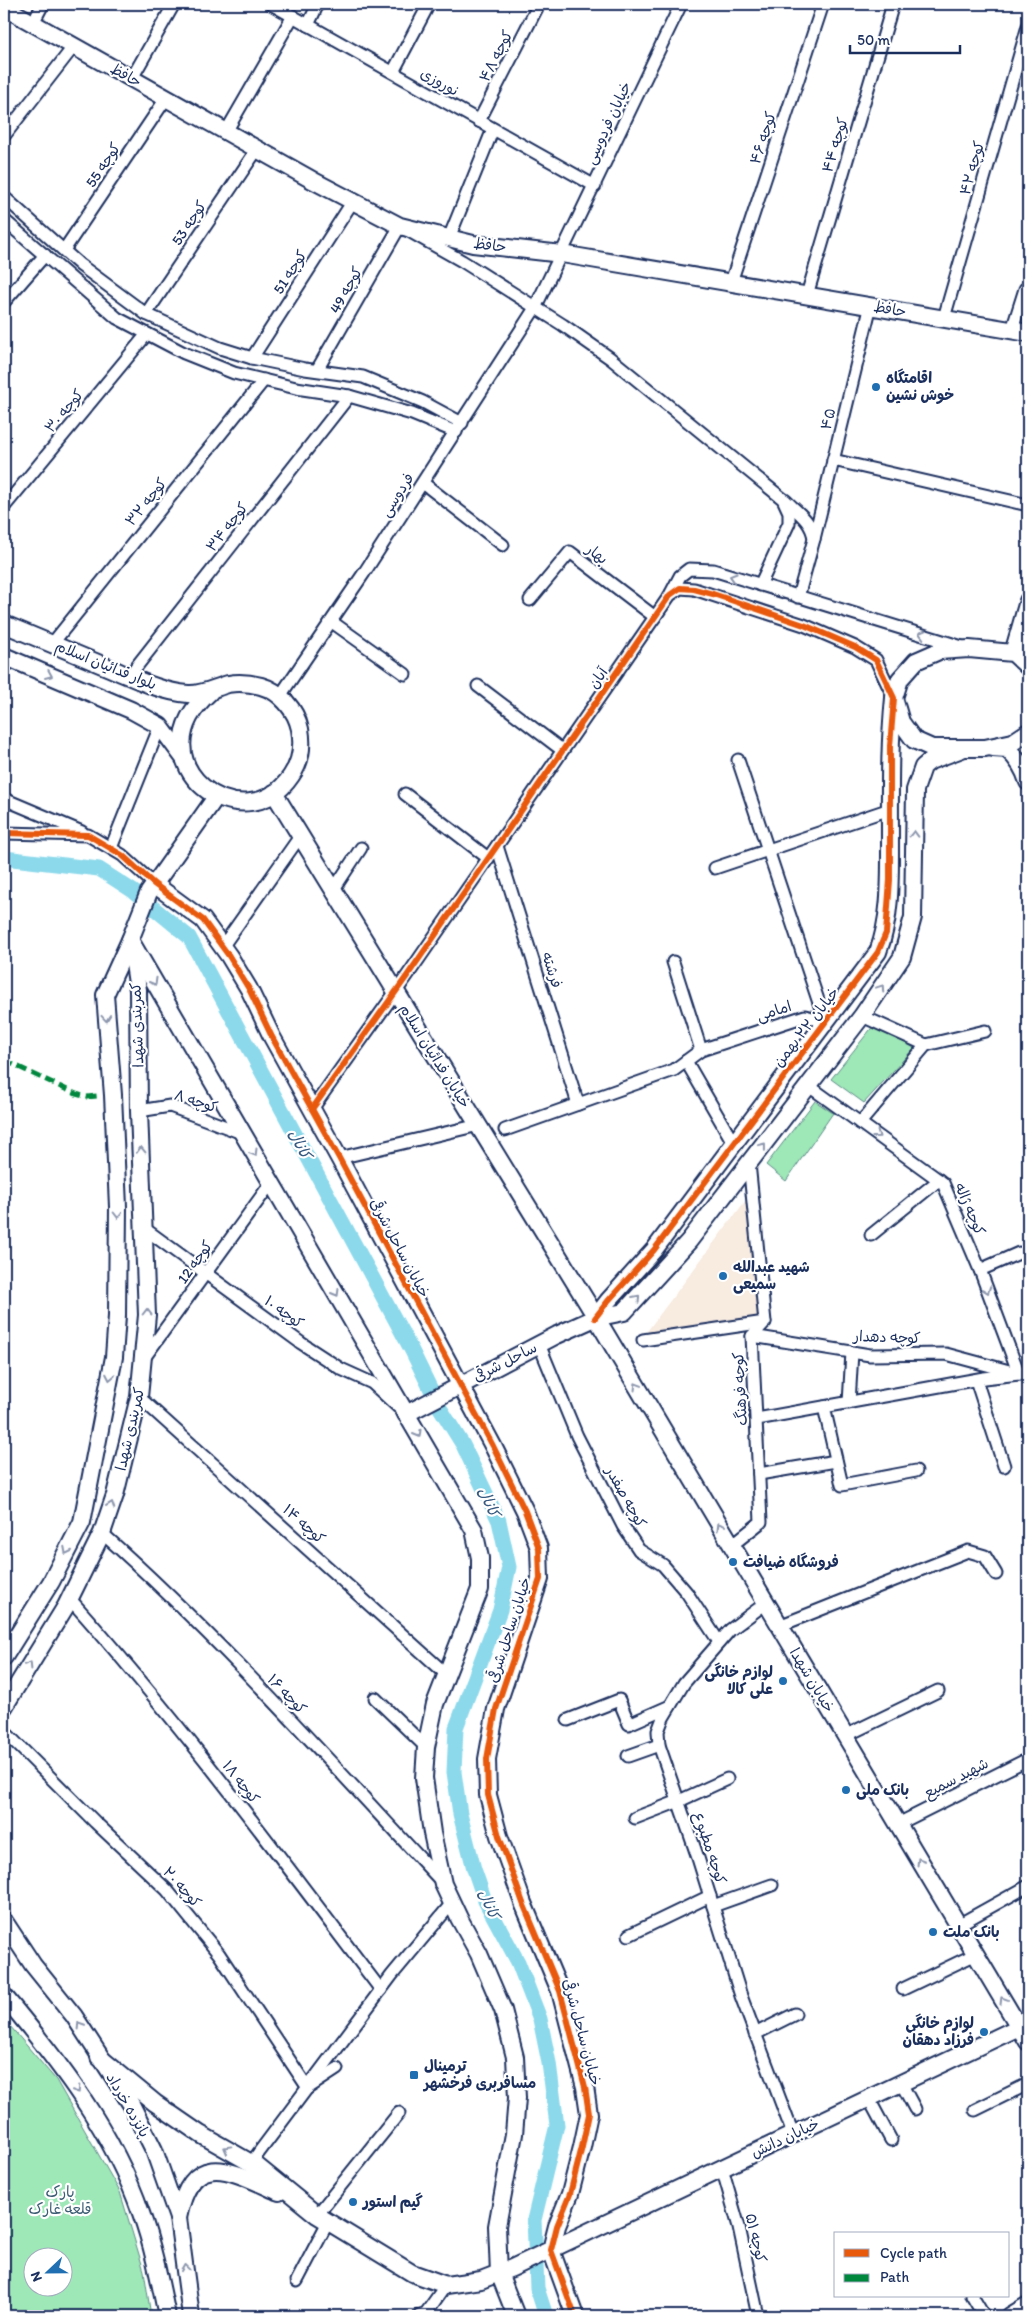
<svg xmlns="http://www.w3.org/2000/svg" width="1032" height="2320" viewBox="0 0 1032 2320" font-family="Itim,'Playpen Sans Arabic',sans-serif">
<rect width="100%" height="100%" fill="#fff"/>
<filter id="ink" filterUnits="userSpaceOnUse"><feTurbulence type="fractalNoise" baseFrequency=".02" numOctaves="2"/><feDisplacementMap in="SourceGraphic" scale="10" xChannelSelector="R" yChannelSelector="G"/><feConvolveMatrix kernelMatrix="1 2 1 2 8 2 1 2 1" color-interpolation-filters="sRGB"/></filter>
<g filter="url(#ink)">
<!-- built -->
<polygon fill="#f8ebe0" points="746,1200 754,1203 760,1316 645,1334"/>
<!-- green -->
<g fill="#9ee7b6" stroke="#5c8b8a" fill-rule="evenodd">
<polygon points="874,1025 914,1048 864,1103 831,1079"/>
<polygon points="815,1101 833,1113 786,1181 766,1165"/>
<path d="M4,2019l52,61 64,112 24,79 7,45h-147zM32,2258h30v30h-30z"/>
</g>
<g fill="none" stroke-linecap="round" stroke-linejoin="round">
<!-- canal -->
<polyline stroke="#8cd9eb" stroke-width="15" points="4,858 99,869 133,891 189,937 412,1351 440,1408 463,1445 499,1521 509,1567 500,1610 456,1728 454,1772 460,1814 474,1869 485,1901 518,1962 540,2019 549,2063 557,2125 534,2220 537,2288 546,2316"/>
<!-- street casing -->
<g stroke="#1b2f5e" stroke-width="15">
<g id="street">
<polyline points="271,4 595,186"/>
<polyline points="33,23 43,4"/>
<polyline points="308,25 318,4"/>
<polyline points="393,72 429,4"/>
<polyline points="132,78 174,4"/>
<polyline points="479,121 539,4"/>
<polyline points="227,130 293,16"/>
<polyline points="4,136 74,46"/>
<polyline points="4,197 80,265 146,314 220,348 252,358 305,369 363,377 423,402 462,423"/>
<polyline points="4,220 117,318 184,353 234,373 296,388 349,396 412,414 456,432"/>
<polyline points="449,238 493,129"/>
<polyline points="64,250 167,97"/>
<polyline points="731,282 823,4"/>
<polyline points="807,295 893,4"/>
<polyline points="4,302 45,255"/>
<polyline points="146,314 258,148"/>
<polyline points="944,318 1028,26"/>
<polyline points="1012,330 1025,289"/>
<polyline points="252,358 353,201"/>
<polyline points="317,370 400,226 462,261 563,325 610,358 783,499 789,512 789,523 760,585"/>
<polyline points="833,460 1028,505"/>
<polyline points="423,483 503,545"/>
<path d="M785,500c12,12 27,21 29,39l-16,58"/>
<polyline points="4,507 147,334"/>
<polyline points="814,539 871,305"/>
<polyline points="671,593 680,576 689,569 713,570 962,647"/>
<polyline points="530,600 570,552 655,617"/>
<polyline points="332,622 405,674"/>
<polyline points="52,644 264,380"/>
<polyline points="129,676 349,396"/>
<polyline points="478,686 562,750"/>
<polyline points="280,696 364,573 535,308 681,4"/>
<polyline points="405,794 488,858"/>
<polyline points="4,799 82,832"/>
<polyline points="4,833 88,835 122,855 154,884"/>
<polyline points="497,846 578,1104"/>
<polyline points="111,848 160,726"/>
<polyline points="715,868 890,809"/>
<polyline points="334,889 361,848"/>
<polyline points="222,947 301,835"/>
<polyline points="673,962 701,1050"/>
<polyline points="862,1016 926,1045 985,1031"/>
<polyline points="686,1061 734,1144"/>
<polyline points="809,1086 943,1183 980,1270 1019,1374"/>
<polyline points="312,1109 407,976 670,595 680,588 694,589 804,625 855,647 876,660 894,698"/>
<polyline points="139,1111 170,1106 242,1133"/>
<polyline points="860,1123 926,1045"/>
<polyline points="505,1130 674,1070 701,1050 805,1016 825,1021 738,760"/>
<polyline points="339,1158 479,1125"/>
<polyline points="145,1229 301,1343 341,1369 372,1383 398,1407"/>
<polyline points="871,1235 939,1180"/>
<polyline points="980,1270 1019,1253"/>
<polyline points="752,1336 870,1355 946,1354 1013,1372"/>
<polyline points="643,1340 765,1322"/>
<polyline points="539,1344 577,1436 623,1526 639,1550 663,1565 687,1593 719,1642"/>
<polyline points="144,1358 271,1183"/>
<polyline points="976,1380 1004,1466"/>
<polyline points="139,1397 446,1674"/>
<polyline points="849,1403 852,1352"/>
<polyline points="824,1407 842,1485 916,1471"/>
<polyline points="757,1419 984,1378 1028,1373"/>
<polyline points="759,1474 836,1461"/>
<path d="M102,1533c121,108 229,230 340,349"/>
<polyline points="732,1545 761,1522 752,1336 765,1322 749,1163"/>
<path d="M70,1599c111,124 210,258 311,391"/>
<polyline points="766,1603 730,1630 684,1683 663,1718 658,1731 659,1745 698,1858 741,1996 793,2134"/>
<polyline points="779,1626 968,1551 985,1556 996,1574"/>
<polyline points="375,1698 426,1747"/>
<polyline points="568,1720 619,1700 629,1724 670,1706"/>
<polyline points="4,1731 95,1822 167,1890 219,1954 308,2088 337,2069"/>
<polyline points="845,1736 938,1691"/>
<polyline points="628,1756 659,1745"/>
<polyline points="635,1818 679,1801 727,1779"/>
<polyline points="898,1824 1028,1759"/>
<polyline points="713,1906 772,1885"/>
<polyline points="958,1925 1028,1886"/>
<polyline points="629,1935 710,1896"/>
<polyline points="903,1989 976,1954"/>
<polyline points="755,2034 795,2014"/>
<polyline points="901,2083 915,2109"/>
<polyline points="869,2099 891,2140"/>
<polyline points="975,2110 1028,2084"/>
<polyline points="251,2163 392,1975 452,1903"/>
<polyline points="722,2168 739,2227 758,2316"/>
<polyline points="317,2215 399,2113"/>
<polyline points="297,2281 328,2222"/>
<polyline points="972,2296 984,2316"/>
<polyline points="419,2316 426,2313 446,2285"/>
</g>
</g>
<!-- secondary casing -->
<g stroke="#1b2f5e" stroke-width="20">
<g id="secondary">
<polyline points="4,7 314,181 400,226 473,244 562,254 1028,333"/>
<path d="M4,624c36,15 72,30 108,45 24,10 50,23 76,25 14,1 26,-6 40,-10 11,-2 22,-1 33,2 19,5 35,24 39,43 3,17 1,33 -9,47 -47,70 -161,-13 -81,-84"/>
<polyline points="1013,653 1028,601"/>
<polyline points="4,656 131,710 160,726 183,757"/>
<polyline points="1028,667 1013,653 969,649 939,651 916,661 900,679 894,698 901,722 914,740 932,748 985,748 1013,742 1028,732"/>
<path d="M993,748l14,1c11,10 17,19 21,33"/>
<polyline points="274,793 588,1304 1028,2042"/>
<polyline points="154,884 203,920 229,956 249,989 272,1037 339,1158 493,1446 525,1511 539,1548 540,1579 496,1709 487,1759 488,1795 499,1836 523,1903 560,1991 585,2087 589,2114 582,2147 570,2194 557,2226 551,2250 575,2316"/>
<polyline points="130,940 474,1530 480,1558 480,1589 435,1704 426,1747 424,1778 432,1833 443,1884 459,1918 479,1954 503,2010 515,2057 517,2098 514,2134 497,2226 499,2273 516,2316"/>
<path d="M595,1318l13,-17 46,-51 224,-298c13,-34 12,-72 12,-109 0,-49 -1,-97 4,-145"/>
<polyline points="406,1414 557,1335 595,1318 624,1312 689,1241 862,1016 902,957 913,917 915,790 923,767 930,761 962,749"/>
<polyline points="4,1657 51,1582 82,1522 114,1357 117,1316 118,1207 113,1095 105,995 130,940 149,892 216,797"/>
<polyline points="4,1707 66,1606 102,1533 115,1495 139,1397 147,1315 139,1111 138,990 132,950"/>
<polyline points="4,1921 33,1965 74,2016 131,2104 154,2150 178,2218 191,2316"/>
<path d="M4,1996c55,66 109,135 137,217 12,33 19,69 26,103"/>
<polyline points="99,2057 155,2103 200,2134 258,2167 317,2215 412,2273 446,2285 481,2280 512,2268 1019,2027"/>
<path d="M178,2218c14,-71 52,-48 101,-26"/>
<polyline points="1010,2316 1028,2305"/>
</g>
</g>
<!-- street -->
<use href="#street" stroke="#fff" stroke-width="11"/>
<!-- secondary -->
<use href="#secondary" stroke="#fff" stroke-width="16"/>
<!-- quiet -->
<polyline stroke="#00873e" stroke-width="5" stroke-dasharray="10 5" stroke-linecap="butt" points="4,1063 10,1063 76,1094 87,1097 97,1096"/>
<!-- cycleway casing -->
<g stroke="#fff" stroke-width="9">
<g id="cycleway">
<polyline points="4,833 88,835 122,855 154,884 203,920 229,956 249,989 272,1037 339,1158 493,1446 525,1511 539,1548 540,1579 496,1709 487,1759 488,1795 499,1836 523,1903 560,1991 585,2087 589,2114 582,2147 570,2194 557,2226 551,2250 575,2316"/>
<polyline points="312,1109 407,976 670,595 680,588 694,589 713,594 804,625 855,647 876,660 894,698 890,746 890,880 886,933 878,952 654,1250 608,1301 595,1318"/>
</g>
</g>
<!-- cycleway -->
<use href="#cycleway" stroke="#e8590c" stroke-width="6"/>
</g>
<!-- one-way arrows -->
<defs><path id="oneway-chevron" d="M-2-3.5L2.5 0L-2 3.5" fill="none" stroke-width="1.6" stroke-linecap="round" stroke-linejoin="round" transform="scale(1.25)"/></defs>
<g stroke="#8d97ae">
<use href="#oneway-chevron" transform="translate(733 577) rotate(-163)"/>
<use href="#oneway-chevron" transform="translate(922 634) rotate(-165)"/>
<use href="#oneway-chevron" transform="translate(49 675) rotate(23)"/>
<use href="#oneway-chevron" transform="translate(914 834) rotate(-89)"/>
<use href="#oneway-chevron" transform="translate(154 982) rotate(60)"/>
<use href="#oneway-chevron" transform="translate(881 988) rotate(-56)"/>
<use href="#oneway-chevron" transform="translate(106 1018) rotate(85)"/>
<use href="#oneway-chevron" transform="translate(877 1135) rotate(36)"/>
<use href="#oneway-chevron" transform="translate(763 1146) rotate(-52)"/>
<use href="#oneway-chevron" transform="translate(141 1150) rotate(-92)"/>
<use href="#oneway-chevron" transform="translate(254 1153) rotate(59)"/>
<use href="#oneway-chevron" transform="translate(118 1215) rotate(90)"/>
<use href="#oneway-chevron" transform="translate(987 1290) rotate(70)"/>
<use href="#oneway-chevron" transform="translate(336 1293) rotate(60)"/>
<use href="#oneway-chevron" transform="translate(637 1298) rotate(-48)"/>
<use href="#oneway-chevron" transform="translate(147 1312) rotate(-90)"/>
<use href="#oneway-chevron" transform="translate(110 1377) rotate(101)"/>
<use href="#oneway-chevron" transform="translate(637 1386) rotate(-121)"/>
<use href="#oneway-chevron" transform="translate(418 1434) rotate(60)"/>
<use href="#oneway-chevron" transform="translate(111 1505) rotate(-70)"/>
<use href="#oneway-chevron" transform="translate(720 1526) rotate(-121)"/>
<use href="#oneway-chevron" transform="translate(67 1551) rotate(117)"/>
<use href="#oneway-chevron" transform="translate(29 1665) rotate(-58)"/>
<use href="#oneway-chevron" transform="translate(920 1861) rotate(-121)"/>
<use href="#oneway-chevron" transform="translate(1003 2000) rotate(-121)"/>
<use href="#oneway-chevron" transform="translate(80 2025) rotate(-122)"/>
<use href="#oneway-chevron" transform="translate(77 2090) rotate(57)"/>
<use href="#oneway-chevron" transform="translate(227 2149) rotate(-151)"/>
<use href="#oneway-chevron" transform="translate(185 2268) rotate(-98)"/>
</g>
</g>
<!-- markers -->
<g fill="#1f6fb2" stroke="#fff" stroke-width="2">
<circle cx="876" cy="387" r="5"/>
<circle cx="723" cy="1276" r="5"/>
<circle cx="733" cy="1562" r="5"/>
<circle cx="783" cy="1681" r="5"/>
<circle cx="846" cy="1790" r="5"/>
<circle cx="933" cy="1932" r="5"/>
<circle cx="984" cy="2032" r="5"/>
<rect x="409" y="2070" width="10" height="10" rx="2.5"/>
<circle cx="353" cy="2202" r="5"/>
</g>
<g text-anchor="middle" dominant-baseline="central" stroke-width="4.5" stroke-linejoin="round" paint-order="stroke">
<!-- street labels -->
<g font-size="15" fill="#1b2f5e" stroke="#fff">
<text transform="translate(496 56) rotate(-63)">کوچه ۴۸</text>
<text transform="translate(126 75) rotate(29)">حافظ</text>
<text transform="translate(440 82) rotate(29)">نوروزی</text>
<text transform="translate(608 123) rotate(-65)">خیابان فردوسی</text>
<text transform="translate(763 138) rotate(-72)">کوچه ۴۶</text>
<text transform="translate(835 145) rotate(-73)">کوچه ۴۴</text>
<text transform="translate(103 165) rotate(-56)">کوچه 55</text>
<text transform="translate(972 168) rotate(-74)">کوچه ۴۲</text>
<text transform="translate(189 223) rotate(-56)">کوچه 53</text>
<text transform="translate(490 245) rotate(8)">حافظ</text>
<text transform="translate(290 272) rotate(-57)">کوچه 51</text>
<text transform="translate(346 290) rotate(-60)">کوچه 49</text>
<text transform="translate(890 309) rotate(10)">حافظ</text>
<text transform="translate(64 411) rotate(-50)">کوچه ۳۰</text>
<text transform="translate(828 419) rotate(-76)">۴۵</text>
<text transform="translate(397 495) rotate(-57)">فردوسی</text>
<text transform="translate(146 502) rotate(-51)">کوچه ۳۲</text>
<text transform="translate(227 527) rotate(-52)">کوچه ۳۴</text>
<text transform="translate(597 554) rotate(37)">بهار</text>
<text transform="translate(106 665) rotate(22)">بلوار فدائیان اسلام</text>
<text transform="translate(598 678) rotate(-55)">آبان</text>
<text transform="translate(552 970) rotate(73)">فرشته</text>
<text transform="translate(774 1011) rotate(-18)">امامی</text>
<text transform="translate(137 1025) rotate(-92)">کمربندی شهدا</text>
<text transform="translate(806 1027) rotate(-52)">خیابان ۲۲ بهمن</text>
<text transform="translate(435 1056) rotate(58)">خیابان فدائیان اسلام</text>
<text transform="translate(196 1101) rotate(18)">کوچه ۸</text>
<text transform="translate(970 1209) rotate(67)">کوچه ژاله</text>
<text transform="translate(400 1248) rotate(62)">خیابان ساحل شرقی</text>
<text transform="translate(195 1262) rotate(-54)">کوچه 12</text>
<text transform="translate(284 1312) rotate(36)">کوچه ۱۰</text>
<text transform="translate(887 1337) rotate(2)">کوچه دهدار</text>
<text transform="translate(505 1362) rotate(-27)">ساحل شرقی</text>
<text transform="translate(740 1389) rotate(-93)">کوچه فرهنگ</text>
<text transform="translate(130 1429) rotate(-77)">کمربندی شهدا</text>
<text transform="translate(626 1497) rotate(61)">کوچه صفدر</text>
<text transform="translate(304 1524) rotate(42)">کوچه ۱۴</text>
<text transform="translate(509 1630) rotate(-72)">خیابان ساحل شرقی</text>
<text transform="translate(812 1680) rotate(59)">خیابان شهدا</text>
<text transform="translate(287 1694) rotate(46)">کوچه ۱۶</text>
<text transform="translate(956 1778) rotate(-27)">شهید سمیع</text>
<text transform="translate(241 1782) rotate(52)">کوچه ۱۸</text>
<text transform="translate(710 1848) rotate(72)">کوچه مطبوع</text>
<text transform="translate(182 1887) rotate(48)">کوچه ۲۰</text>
<text transform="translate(582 2032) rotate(75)">خیابان ساحل شرقی</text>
<text transform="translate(128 2105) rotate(60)">پانزده خرداد</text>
<text transform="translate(785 2138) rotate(-25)">خیابان دانش</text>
<text transform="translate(756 2238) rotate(77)">کوچه ۵۱</text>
</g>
<!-- poi labels -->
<g font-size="15" font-weight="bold" fill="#1b2f5e" stroke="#fff" text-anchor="start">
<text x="886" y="378">اقامتگاه<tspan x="886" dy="17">خوش نشین</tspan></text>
<text x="733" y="1267">شهید عبدالله<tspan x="733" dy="17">سمیعی</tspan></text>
<text x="743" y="1562">فروشگاه ضیافت</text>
<text x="773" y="1672" text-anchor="end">لوازم خانگی<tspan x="773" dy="17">علی کالا</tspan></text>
<text x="856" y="1790">بانک ملی</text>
<text x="943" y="1932">بانک ملت</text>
<text x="974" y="2023" text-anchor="end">لوازم خانگی<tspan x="974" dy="17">فرزاد دهقان</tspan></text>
<text x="424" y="2066">ترمینال<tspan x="424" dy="17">مسافربری فرخشهر</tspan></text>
<text x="363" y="2202">گیم استور</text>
</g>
<!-- park labels -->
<g font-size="15" fill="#3c5d74" stroke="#fff">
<text x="60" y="2192">پارک<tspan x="60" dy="17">قلعه غارک</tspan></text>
</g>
<!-- water labels -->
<g font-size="16" font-style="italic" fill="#375a81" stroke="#fff">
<text transform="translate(300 1144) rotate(62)">کانال</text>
<text transform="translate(489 1502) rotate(65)">کانال</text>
<text transform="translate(489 1904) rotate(66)">کانال</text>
</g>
</g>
<!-- margin -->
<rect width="1032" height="2320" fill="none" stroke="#fff" stroke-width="20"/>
<rect x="10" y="10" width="1012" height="2300" fill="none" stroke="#1b2f5e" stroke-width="2" filter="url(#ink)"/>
<!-- legend -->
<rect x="834" y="2232" width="175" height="65" fill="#ffffff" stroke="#a4acbf"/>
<rect x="844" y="2249" width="25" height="8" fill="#e8590c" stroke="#a4acbf"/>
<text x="880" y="2258" font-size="15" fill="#1b2f5e">Cycle path</text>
<rect x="844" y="2274" width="25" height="8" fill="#00873e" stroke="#a4acbf"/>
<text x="880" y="2282" font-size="15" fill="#1b2f5e">Path</text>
<!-- north arrow -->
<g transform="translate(48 2272) rotate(248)"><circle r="24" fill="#ffffff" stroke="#a4acbf"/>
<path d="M0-4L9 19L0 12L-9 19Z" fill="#1f6fb2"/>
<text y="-8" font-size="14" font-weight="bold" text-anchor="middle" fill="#1b2f5e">N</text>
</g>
<!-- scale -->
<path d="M850 45v8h110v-8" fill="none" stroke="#1b2f5e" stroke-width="2.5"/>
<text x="857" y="45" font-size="15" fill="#1b2f5e" stroke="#ffffff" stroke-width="4" paint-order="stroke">50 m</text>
</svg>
